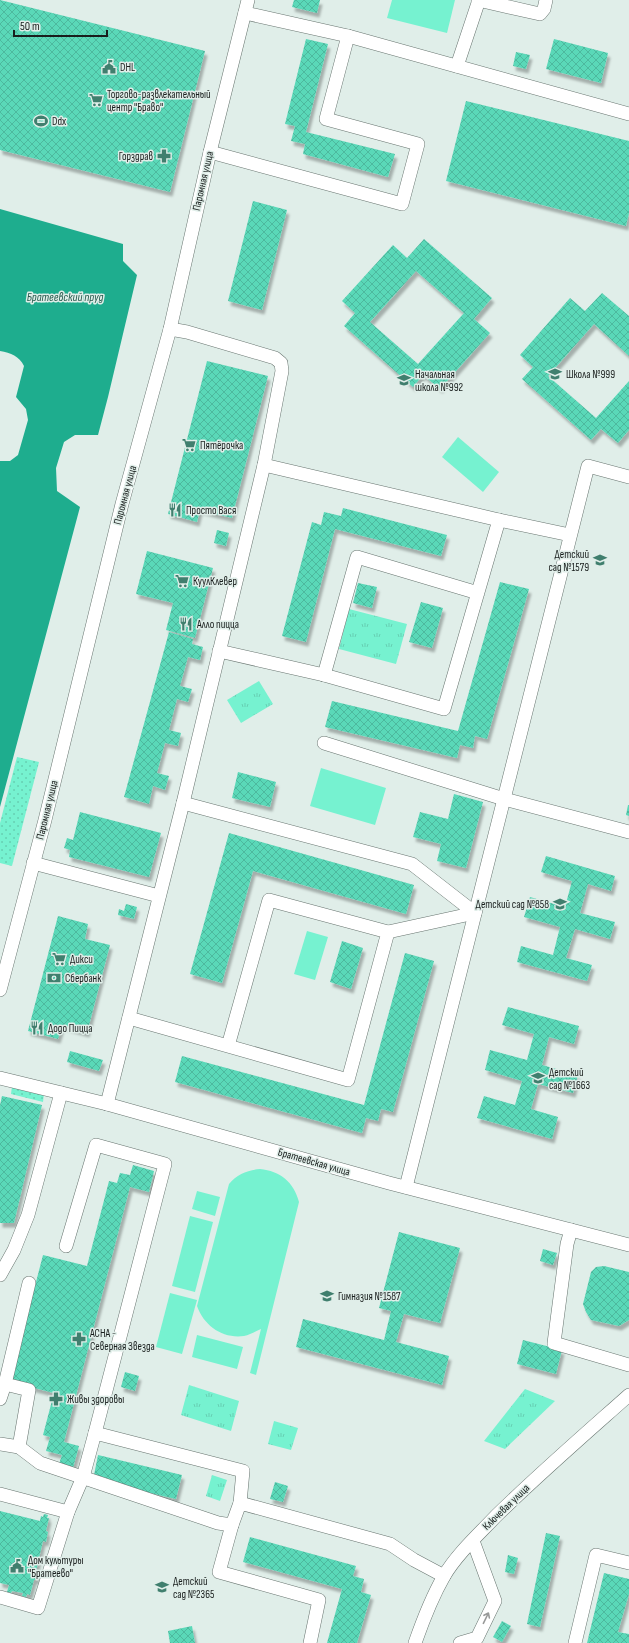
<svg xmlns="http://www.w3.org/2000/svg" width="629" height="1643" viewBox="0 0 629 1643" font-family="'Sofia Sans Condensed',sans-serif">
<defs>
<pattern id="grass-dots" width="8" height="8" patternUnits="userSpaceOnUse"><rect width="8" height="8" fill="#76f2d0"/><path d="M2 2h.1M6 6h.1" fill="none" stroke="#66cfb2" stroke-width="1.8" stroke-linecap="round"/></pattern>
<pattern id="park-tufts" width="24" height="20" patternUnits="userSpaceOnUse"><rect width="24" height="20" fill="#76f2d0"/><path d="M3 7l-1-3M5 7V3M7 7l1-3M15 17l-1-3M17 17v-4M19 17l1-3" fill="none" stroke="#66cfb2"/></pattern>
<pattern id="building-cross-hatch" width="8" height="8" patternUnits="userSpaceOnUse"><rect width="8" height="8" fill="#5ad8b8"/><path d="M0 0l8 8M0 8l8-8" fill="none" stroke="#4eb99e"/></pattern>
<filter id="shadow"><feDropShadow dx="2.5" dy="4.5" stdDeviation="1" flood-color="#0004"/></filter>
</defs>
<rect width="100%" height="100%" fill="#e0eee9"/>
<!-- grass -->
<g fill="url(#grass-dots)">
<polygon points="17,757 39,762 12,866 0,863 0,823"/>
<polygon points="12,1086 44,1093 43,1102 11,1094"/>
</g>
<!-- park -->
<g fill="url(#park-tufts)">
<polygon points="349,609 407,624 396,664 339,649"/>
<polygon points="259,681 273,704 241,723 227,700"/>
<polygon points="189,1385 239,1401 231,1431 181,1415"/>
<polygon points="525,1389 555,1401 505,1449 484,1441"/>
<polygon points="274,1421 298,1428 291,1450 268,1444"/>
<polygon points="212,1475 227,1480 220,1501 206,1496"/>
</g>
<!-- pitch -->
<g fill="#76f2d0">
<polygon points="392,0 455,0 447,33 387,18"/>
<polygon points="458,437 499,472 483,492 442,457"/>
<polygon points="321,768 386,788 375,825 310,806"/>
<polygon points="307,931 328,937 315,980 294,974"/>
<path d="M260,1169c20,2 34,13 39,33l-43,173 -6,-2 11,-44c-5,2 -11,6 -17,7 -21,3 -40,-10 -47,-30l32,-122c8,-10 19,-14 31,-15z"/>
<polygon points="197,1191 220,1197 215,1216 192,1209"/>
<polygon points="190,1216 213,1222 195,1292 172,1286"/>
<polygon points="170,1293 197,1300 182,1354 156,1347"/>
<polygon points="197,1335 243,1347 237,1369 192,1357"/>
</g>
<!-- water -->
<path fill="#1ead8e" d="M0,209l123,35v17l14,14 -29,122 -10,38h-23l-11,7 -8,26 1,23 23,16 -80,300v-346h10l8,-6 10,-35 -2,-11 -10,-12 8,-31c-5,-10 -13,-13 -24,-15z"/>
<!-- building -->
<g fill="url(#building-cross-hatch)" fill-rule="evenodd" filter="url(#shadow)">
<polygon points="0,0 205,51 170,192 0,150"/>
<polygon points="294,0 320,0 317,13 292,7"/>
<polygon points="306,39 328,44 306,132 395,154 388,177 303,154 305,144 291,141 295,126 285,124"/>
<polygon points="554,39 608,53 601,83 546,69"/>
<polygon points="516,52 530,55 526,69 513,66"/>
<polygon points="466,101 629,141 629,213 626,226 446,181"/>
<polygon points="253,201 287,210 262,310 228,301"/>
<path d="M424,239l68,59 -18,21 16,14 -50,56 -17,-14 -10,12 -69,-61 11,-13 -13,-12 51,-56 14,13zM416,271l48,42 -46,51 -48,-42z"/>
<polygon points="602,293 629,316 629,356 594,324 548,376 596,418 629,381 629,430 618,443 601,429 591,440 522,379 533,367 520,355 570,298 585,311"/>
<polygon points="207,361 268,376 232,518 200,510 197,522 168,514"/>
<polygon points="343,508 447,535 441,556 335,529 306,642 282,636 312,522 321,525 324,512 341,516"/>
<polygon points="217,530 229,533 226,546 214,543"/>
<polygon points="147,551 213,568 195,638 166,630 173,603 136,594"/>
<polygon points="500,582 529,589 487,739 475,736 473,748 460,745 457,758 325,727 332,701 458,731"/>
<polygon points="358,583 377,587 372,608 353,603"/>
<polygon points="421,602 443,608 432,648 409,642"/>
<polygon points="169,632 193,639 192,644 203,647 200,660 188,657 180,686 192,689 188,702 177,699 169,730 181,733 178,746 165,743 157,773 169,776 165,790 153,786 149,804 124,797"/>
<polygon points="238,772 276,782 270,807 232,798"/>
<polygon points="454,794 483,802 466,868 437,861 441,844 413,837 420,812 448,819"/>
<polygon points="628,805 629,805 629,816 626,815"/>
<polygon points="80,812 161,833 149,877 69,857 70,850 64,848 67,838 73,840"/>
<polygon points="229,833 414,885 406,914 253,871 222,983 190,974"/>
<polygon points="546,856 615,876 611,891 588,884 580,913 615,922 610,939 575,929 566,958 592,965 587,981 517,962 521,946 553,955 560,927 524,917 530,897 565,907 572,881 541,872"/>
<polygon points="126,904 137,907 134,919 118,915 119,909 124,911"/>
<polygon points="58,916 88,924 85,939 110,945 87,1033 62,1026 58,1039 28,1031"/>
<polygon points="342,941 363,948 351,989 330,982"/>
<polygon points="405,953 434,961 393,1112 381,1109 378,1121 366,1118 362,1133 175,1082 182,1056 364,1105"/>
<polygon points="508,1007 579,1026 574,1044 549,1037 542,1065 578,1075 573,1093 538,1084 531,1109 558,1117 552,1139 477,1118 484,1096 515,1105 522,1081 485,1070 490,1050 527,1060 534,1034 502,1025"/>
<polygon points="70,1051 103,1060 99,1071 67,1062"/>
<polygon points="2,1096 42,1105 14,1223 0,1223 0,1105"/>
<polygon points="133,1165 154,1171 149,1192 130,1187 64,1442 79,1446 73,1468 59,1464 62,1455 46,1451 50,1437 43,1435 54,1393 10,1382 43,1255 87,1266 109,1181 117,1183 120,1173 130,1175"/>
<polygon points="399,1232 460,1248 440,1323 404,1314 396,1342 449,1356 442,1385 296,1347 303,1319 384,1340 391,1311 379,1308"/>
<polygon points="543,1249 557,1253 553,1265 540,1261"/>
<polygon points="604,1266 629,1272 629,1320 619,1326 591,1320 586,1312 583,1304 591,1272 596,1267"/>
<polygon points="523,1340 562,1350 556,1374 517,1364"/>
<polygon points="125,1372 139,1376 135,1391 121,1387"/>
<polygon points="98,1455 182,1475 176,1499 93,1480"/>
<polygon points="275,1482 288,1486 283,1502 270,1499"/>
<polygon points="0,1511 40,1521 41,1516 43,1517 44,1514 48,1515 47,1518 49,1518 46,1531 48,1532 46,1542 43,1541 36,1571 38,1572 36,1580 34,1580 30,1595 27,1594 26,1597 22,1596 23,1593 12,1591 11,1593 7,1592 9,1585 0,1583"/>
<polygon points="546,1533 560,1536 540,1627 527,1624"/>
<polygon points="250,1537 356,1566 353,1576 364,1579 361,1592 371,1595 357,1643 327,1643 342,1589 243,1562"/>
<polygon points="508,1555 518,1558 514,1574 505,1572"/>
<polygon points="604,1573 629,1579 629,1594 618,1632 629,1634 629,1643 587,1643"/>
<polygon points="502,1621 511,1626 502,1642 493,1637"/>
<polygon points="192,1626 195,1643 170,1643 168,1631"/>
</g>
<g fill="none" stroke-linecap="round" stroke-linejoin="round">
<!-- minor casing -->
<g stroke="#687570" stroke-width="14">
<g id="minor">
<polyline points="478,0 540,14 544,9 546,0"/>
<polyline points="245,13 348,36 629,114"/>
<polyline points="457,66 479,0"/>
<polyline points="210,152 402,204 418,144 326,119 348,36"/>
<polyline points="170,329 187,332 275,358 281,363 282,371 264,465"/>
<polyline points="478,593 357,557 324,675 444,709 499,520"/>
<polyline points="219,651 324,675"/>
<polyline points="324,743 504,799 629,832"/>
<polyline points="183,803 412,864 475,913 388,932"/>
<polyline points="33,863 159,896"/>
<polyline points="0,990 45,820 122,504 170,329 210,152 248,0"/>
<polyline points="129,1018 348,1080 388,932 269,900 228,1046"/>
<polyline points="0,1078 107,1104 389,1183 629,1245"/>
<polyline points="107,1104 183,803 264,465 499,520 570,535"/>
<polyline points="406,1187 588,466 629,477"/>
<polyline points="571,1230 567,1244 554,1343 629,1365"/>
<polyline points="66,1246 96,1145 165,1164 95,1433"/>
<polyline points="0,1275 14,1250 28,1215 61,1093"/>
<polyline points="0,1399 5,1384"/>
<polyline points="0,1444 19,1447 40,1463 218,1523 232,1525 240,1503 390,1544 414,1560 444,1576"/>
<polyline points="19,1447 29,1390 5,1384 29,1283"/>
<polyline points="0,1494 68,1512"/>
<polyline points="232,1525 219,1572 319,1600 310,1643"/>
<polyline points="0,1597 38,1608 68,1512 83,1477 95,1433 243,1471 240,1503"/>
<path d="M415,1643c8,-23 17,-46 29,-67 13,-22 34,-41 52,-60 43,-42 88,-81 133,-121"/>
<polyline points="460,1643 477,1638 495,1601 473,1541"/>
<polyline points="575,1643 596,1555 629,1563"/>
</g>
</g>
<!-- minor -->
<use href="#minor" stroke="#fff" stroke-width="13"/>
</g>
<!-- one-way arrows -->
<defs><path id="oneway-shaft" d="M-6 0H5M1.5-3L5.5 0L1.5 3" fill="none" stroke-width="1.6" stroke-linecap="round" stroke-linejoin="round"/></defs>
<use stroke="#989a99" href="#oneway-shaft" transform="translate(486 1618) rotate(-64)"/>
<!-- icons -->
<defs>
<g id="civic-bare" transform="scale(1.08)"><path d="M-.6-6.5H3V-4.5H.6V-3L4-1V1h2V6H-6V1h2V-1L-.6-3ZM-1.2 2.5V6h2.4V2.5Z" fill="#407f6e" stroke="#e0eee9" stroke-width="2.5" paint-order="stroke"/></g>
<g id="supermarket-bare" transform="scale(1.08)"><path d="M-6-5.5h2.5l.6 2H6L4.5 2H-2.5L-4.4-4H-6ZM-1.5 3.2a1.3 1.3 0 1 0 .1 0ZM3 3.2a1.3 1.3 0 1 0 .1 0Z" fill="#407f6e" stroke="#e0eee9" stroke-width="2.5" paint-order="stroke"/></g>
<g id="stadium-bare" transform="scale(1.08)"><path d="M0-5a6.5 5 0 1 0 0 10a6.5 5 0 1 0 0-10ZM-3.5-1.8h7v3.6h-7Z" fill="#407f6e" stroke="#e0eee9" stroke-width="2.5" paint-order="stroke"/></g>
<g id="pharmacy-bare" transform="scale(1.08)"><path d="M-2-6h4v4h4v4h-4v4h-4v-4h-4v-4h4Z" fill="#407f6e" stroke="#e0eee9" stroke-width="2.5" paint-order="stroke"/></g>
<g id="school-bare" transform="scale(1.08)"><path d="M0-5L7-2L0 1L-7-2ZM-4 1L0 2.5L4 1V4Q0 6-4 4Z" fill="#407f6e" stroke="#e0eee9" stroke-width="2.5" paint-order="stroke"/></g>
<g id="restaurant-bare" transform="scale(1.08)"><path d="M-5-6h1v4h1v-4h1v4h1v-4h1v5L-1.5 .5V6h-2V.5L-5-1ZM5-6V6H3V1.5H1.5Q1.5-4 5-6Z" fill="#407f6e" stroke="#e0eee9" stroke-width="2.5" paint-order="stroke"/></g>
<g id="bank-bare" transform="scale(1.08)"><path d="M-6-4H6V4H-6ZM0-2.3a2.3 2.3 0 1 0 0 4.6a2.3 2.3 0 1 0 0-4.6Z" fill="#407f6e" stroke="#e0eee9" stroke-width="2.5" paint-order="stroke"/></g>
</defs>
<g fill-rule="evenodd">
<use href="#civic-bare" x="109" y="67"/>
<use href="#supermarket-bare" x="96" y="100"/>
<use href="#stadium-bare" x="41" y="121"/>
<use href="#pharmacy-bare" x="164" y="156"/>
<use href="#school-bare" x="555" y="374"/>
<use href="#school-bare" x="404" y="380"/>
<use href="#supermarket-bare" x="189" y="445"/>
<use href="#restaurant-bare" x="175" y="510"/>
<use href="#school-bare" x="600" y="560"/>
<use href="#supermarket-bare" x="182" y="581"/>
<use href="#restaurant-bare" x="186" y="624"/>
<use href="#school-bare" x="560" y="904"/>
<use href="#supermarket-bare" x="59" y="959"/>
<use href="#bank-bare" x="54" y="978"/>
<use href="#restaurant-bare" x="37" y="1028"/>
<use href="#school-bare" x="538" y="1078"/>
<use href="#school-bare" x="327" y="1296"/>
<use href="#pharmacy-bare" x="79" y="1339"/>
<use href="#pharmacy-bare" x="56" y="1399"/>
<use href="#civic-bare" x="17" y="1566"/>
<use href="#school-bare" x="162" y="1587"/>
</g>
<g text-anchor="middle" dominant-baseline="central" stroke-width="3" stroke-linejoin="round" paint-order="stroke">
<!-- poi labels -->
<g font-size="11" fill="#191e1d" stroke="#e0eee9" text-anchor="start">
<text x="120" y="67">DHL</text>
<text x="107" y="94">Торгово-развлекательный<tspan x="107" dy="13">центр "Браво"</tspan></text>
<text x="52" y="121">Ddx</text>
<text x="153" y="156" text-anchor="end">Горздрав</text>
<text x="415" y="374">Начальная<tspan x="415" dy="13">школа №992</tspan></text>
<text x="566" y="374">Школа №999</text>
<text x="200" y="445">Пятёрочка</text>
<text x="186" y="510">Просто Вася</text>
<text x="589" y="554" text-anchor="end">Детский<tspan x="589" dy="13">сад №1579</tspan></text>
<text x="193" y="581">КуулКлевер</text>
<text x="197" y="624">Алло пицца</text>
<text x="549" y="904" text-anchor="end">Детский сад №858</text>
<text x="70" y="959">Дикси</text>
<text x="65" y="978">Сбербанк</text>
<text x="48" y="1028">Додо Пицца</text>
<text x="549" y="1072">Детский<tspan x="549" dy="13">сад №1663</tspan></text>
<text x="338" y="1296">Гимназия №1587</text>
<text x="90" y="1333">АСНА -<tspan x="90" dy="13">Северная Звезда</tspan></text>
<text x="67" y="1399">Живы здоровы</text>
<text x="28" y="1560">Дом культуры<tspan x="28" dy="13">"Братеево"</tspan></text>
<text x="173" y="1581">Детский<tspan x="173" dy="13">сад №2365</tspan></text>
</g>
<!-- street labels -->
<g font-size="11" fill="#191e1d" stroke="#e0eee9">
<text transform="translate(203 181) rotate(-77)">Паромная улица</text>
<text transform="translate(125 495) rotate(-75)">Паромная улица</text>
<text transform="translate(47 810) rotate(-76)">Паромная улица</text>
<text transform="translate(314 1162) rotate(16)">Братеевская улица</text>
<text transform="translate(506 1507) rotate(-44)">Ключевая улица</text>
</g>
<!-- water labels -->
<g font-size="12" font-style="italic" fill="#25594b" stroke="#e0eee9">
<text x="65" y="297">Братеевский пруд</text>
</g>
</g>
<!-- scale -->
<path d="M14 30v6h93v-6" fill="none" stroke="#191e1d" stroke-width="2"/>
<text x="20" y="30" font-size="12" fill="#191e1d" stroke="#e0eee9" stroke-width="3" paint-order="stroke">50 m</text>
</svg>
